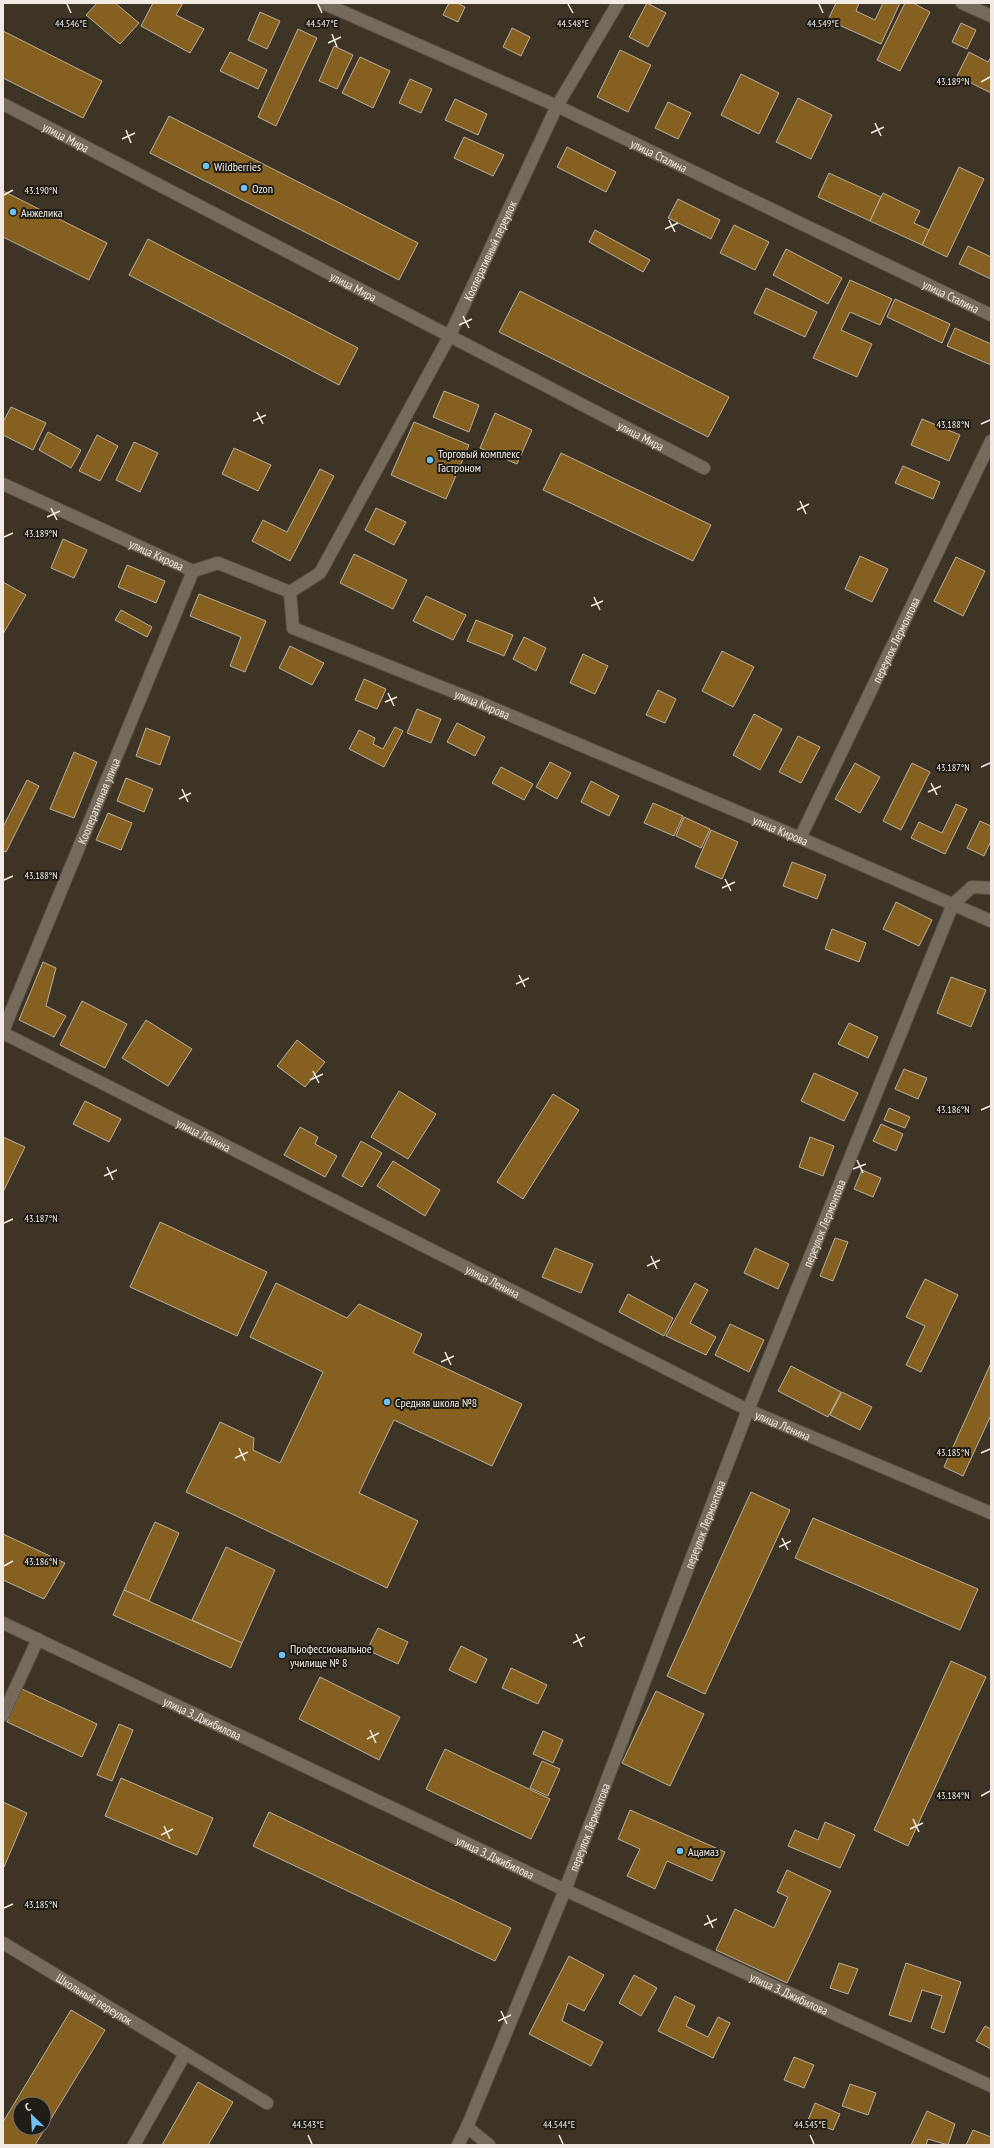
<svg xmlns="http://www.w3.org/2000/svg" width="994" height="2148" viewBox="0 0 994 2148" font-family="'PT Sans Narrow',sans-serif">
<rect width="100%" height="100%" fill="#3d3426"/>
<!-- building -->
<g fill="#856020" stroke="#baaf9f" fill-rule="evenodd">
<polygon points="97,3 115,3 139,23 120,44 86,15"/>
<polygon points="153,3 183,3 176,15 204,29 190,53 141,26"/>
<polygon points="449,3 457,3 465,7 458,22 443,15"/>
<polygon points="647,3 666,13 648,47 629,37"/>
<polygon points="836,3 859,3 856,11 875,20 883,3 900,3 881,44 828,20"/>
<polygon points="905,3 913,3 930,12 900,71 877,60"/>
<polygon points="260,12 280,21 267,49 248,40"/>
<polygon points="961,23 976,30 967,49 952,42"/>
<polygon points="512,28 530,37 521,56 503,47"/>
<polygon points="298,29 317,38 276,126 258,117"/>
<polygon points="3,31 102,81 83,118 3,78"/>
<polygon points="334,46 353,55 337,89 319,81"/>
<polygon points="620,50 651,65 628,112 597,97"/>
<polygon points="230,52 267,70 258,89 220,71"/>
<polygon points="969,52 988,62 991,57 991,93 957,76"/>
<polygon points="360,57 390,71 373,108 342,93"/>
<polygon points="741,74 779,93 759,134 721,115"/>
<polygon points="410,79 432,89 421,113 399,103"/>
<polygon points="798,98 832,115 811,159 776,142"/>
<polygon points="455,99 487,114 478,135 445,120"/>
<polygon points="668,102 691,113 678,139 655,128"/>
<polygon points="169,116 418,243 399,280 150,153"/>
<polygon points="464,137 504,155 493,176 454,158"/>
<polygon points="567,147 616,172 606,192 557,167"/>
<polygon points="959,167 984,179 947,257 922,245"/>
<polygon points="829,173 881,197 870,221 818,197"/>
<polygon points="3,191 107,243 89,280 3,237"/>
<polygon points="883,193 920,211 914,223 929,230 922,245 870,221"/>
<polygon points="678,199 720,220 711,239 668,218"/>
<polygon points="734,225 769,242 755,270 720,253"/>
<polygon points="595,230 650,260 643,272 589,242"/>
<polygon points="148,239 358,348 339,385 129,275"/>
<polygon points="968,246 991,257 991,279 959,264"/>
<polygon points="786,249 842,278 828,304 773,275"/>
<polygon points="850,280 892,299 880,325 850,312 841,330 872,344 857,377 813,358"/>
<polygon points="766,288 817,312 805,337 754,313"/>
<polygon points="520,291 729,397 708,437 499,332"/>
<polygon points="895,299 950,324 942,343 887,317"/>
<polygon points="955,328 991,344 991,365 947,346"/>
<polygon points="444,391 479,405 469,432 433,417"/>
<polygon points="11,407 46,423 33,450 3,435 3,422"/>
<polygon points="495,413 532,430 517,464 480,448"/>
<polygon points="922,419 960,435 949,461 911,445"/>
<polygon points="414,422 469,445 446,499 391,475"/>
<polygon points="48,432 81,450 71,468 39,450"/>
<polygon points="97,435 118,446 100,481 79,471"/>
<polygon points="134,442 158,453 140,492 116,480"/>
<polygon points="234,448 271,465 258,491 222,474"/>
<polygon points="561,453 711,525 693,561 543,490"/>
<polygon points="903,466 940,482 933,499 895,483"/>
<polygon points="320,469 334,476 290,561 252,541 263,520 287,532"/>
<polygon points="376,508 406,522 394,545 365,530"/>
<polygon points="63,539 87,550 74,578 51,568"/>
<polygon points="354,554 407,580 393,609 340,583"/>
<polygon points="860,556 888,569 872,602 845,589"/>
<polygon points="956,557 985,571 963,616 934,601"/>
<polygon points="127,565 165,581 156,603 118,587"/>
<polygon points="3,582 26,595 3,634"/>
<polygon points="199,594 266,621 245,672 230,666 241,637 190,616"/>
<polygon points="426,596 466,615 453,640 413,621"/>
<polygon points="121,610 152,627 147,637 115,620"/>
<polygon points="476,620 513,635 504,656 467,641"/>
<polygon points="524,637 546,648 536,671 513,659"/>
<polygon points="290,646 324,663 312,685 279,668"/>
<polygon points="722,651 754,667 733,707 702,691"/>
<polygon points="583,654 608,666 595,694 570,683"/>
<polygon points="364,679 386,689 377,709 355,700"/>
<polygon points="658,690 676,699 665,723 646,715"/>
<polygon points="417,709 441,719 431,743 407,733"/>
<polygon points="754,714 782,729 760,770 733,755"/>
<polygon points="457,723 485,737 475,756 447,742"/>
<polygon points="395,727 403,731 384,767 349,749 359,730 375,738 373,744 383,749"/>
<polygon points="146,728 170,737 160,765 136,756"/>
<polygon points="798,736 820,747 801,783 779,772"/>
<polygon points="74,752 97,762 74,818 50,809"/>
<polygon points="550,762 571,773 557,799 536,787"/>
<polygon points="855,763 880,777 860,813 835,799"/>
<polygon points="912,763 930,772 901,830 883,821"/>
<polygon points="501,767 533,784 524,800 492,783"/>
<polygon points="126,778 153,789 144,812 117,801"/>
<polygon points="27,780 39,786 6,852 3,851 3,827"/>
<polygon points="591,781 619,796 609,816 581,802"/>
<polygon points="653,803 683,816 674,836 644,823"/>
<polygon points="956,804 967,809 945,854 911,838 919,822 942,833"/>
<polygon points="108,813 132,823 121,850 96,840"/>
<polygon points="684,817 710,829 701,848 676,836"/>
<polygon points="980,821 991,826 991,841 984,856 967,848"/>
<polygon points="711,830 738,842 722,879 695,867"/>
<polygon points="792,862 826,875 817,899 783,886"/>
<polygon points="896,902 932,920 919,946 883,929"/>
<polygon points="832,929 866,943 859,962 825,949"/>
<polygon points="43,962 56,968 46,1006 66,1016 54,1037 19,1020"/>
<polygon points="951,977 986,990 971,1027 937,1013"/>
<polygon points="82,1001 127,1024 105,1068 60,1045"/>
<polygon points="146,1020 192,1049 168,1086 122,1058"/>
<polygon points="849,1023 878,1037 868,1058 838,1044"/>
<polygon points="297,1040 325,1062 305,1087 277,1066"/>
<polygon points="904,1069 927,1078 918,1099 895,1089"/>
<polygon points="814,1073 858,1093 844,1121 801,1101"/>
<polygon points="399,1091 436,1114 408,1159 371,1137"/>
<polygon points="553,1094 579,1110 523,1199 497,1182"/>
<polygon points="85,1101 121,1119 109,1142 73,1124"/>
<polygon points="889,1108 910,1117 905,1128 884,1120"/>
<polygon points="881,1124 903,1134 896,1151 873,1141"/>
<polygon points="300,1127 318,1137 315,1144 337,1156 325,1177 284,1155"/>
<polygon points="3,1137 25,1147 3,1192"/>
<polygon points="810,1137 834,1146 823,1176 799,1167"/>
<polygon points="361,1141 382,1153 362,1187 342,1176"/>
<polygon points="393,1161 440,1190 425,1216 377,1186"/>
<polygon points="862,1170 881,1178 873,1197 854,1189"/>
<polygon points="160,1222 267,1272 237,1336 130,1287"/>
<polygon points="835,1238 848,1242 833,1281 820,1276"/>
<polygon points="555,1248 593,1264 581,1293 542,1277"/>
<polygon points="755,1248 789,1264 778,1289 744,1273"/>
<polygon points="925,1279 958,1295 921,1372 906,1365 925,1326 906,1317"/>
<polygon points="276,1283 347,1318 359,1304 422,1334 413,1353 522,1404 492,1466 394,1420 359,1493 418,1521 387,1588 186,1492 220,1422 254,1438 253,1450 280,1463 323,1372 250,1337"/>
<polygon points="695,1283 708,1290 690,1323 716,1337 706,1355 666,1336"/>
<polygon points="628,1294 673,1318 664,1336 619,1312"/>
<polygon points="730,1324 764,1340 749,1372 715,1355"/>
<polygon points="991,1363 991,1415 963,1476 944,1467"/>
<polygon points="791,1366 841,1392 828,1417 778,1391"/>
<polygon points="842,1392 872,1407 860,1430 830,1415"/>
<polygon points="751,1492 790,1510 705,1694 667,1676"/>
<polygon points="813,1518 978,1589 960,1630 795,1558"/>
<polygon points="155,1522 179,1533 149,1601 124,1590"/>
<polygon points="3,1534 65,1563 44,1599 3,1580"/>
<polygon points="226,1547 275,1570 242,1643 192,1620"/>
<polygon points="124,1590 242,1643 231,1668 113,1615"/>
<polygon points="378,1628 408,1642 398,1664 367,1650"/>
<polygon points="461,1646 487,1659 476,1683 449,1670"/>
<polygon points="951,1661 986,1677 908,1846 874,1830"/>
<polygon points="511,1668 547,1685 538,1704 502,1688"/>
<polygon points="320,1677 400,1717 379,1760 299,1719"/>
<polygon points="22,1689 97,1724 82,1757 7,1722"/>
<polygon points="656,1691 704,1714 670,1786 622,1763"/>
<polygon points="119,1724 133,1730 112,1781 97,1775"/>
<polygon points="543,1731 563,1740 553,1763 533,1754"/>
<polygon points="445,1749 550,1799 531,1839 426,1789"/>
<polygon points="542,1761 560,1769 548,1796 530,1788"/>
<polygon points="121,1778 213,1818 197,1855 105,1816"/>
<polygon points="3,1802 27,1813 4,1867 3,1866"/>
<polygon points="630,1810 725,1852 712,1881 667,1861 655,1889 627,1876 640,1849 618,1839"/>
<polygon points="269,1812 511,1928 495,1961 253,1846"/>
<polygon points="825,1822 855,1835 840,1868 788,1846 795,1830 818,1840"/>
<polygon points="787,1870 831,1891 787,1983 716,1950 735,1909 774,1928 788,1897 777,1892"/>
<polygon points="569,1956 604,1975 584,2011 568,2003 562,2021 603,2042 591,2066 529,2034"/>
<polygon points="839,1963 858,1969 848,1994 830,1988"/>
<polygon points="906,1963 961,1982 944,2033 931,2028 942,1996 922,1990 911,2022 889,2015"/>
<polygon points="634,1975 657,1988 641,2016 619,2003"/>
<polygon points="675,1996 695,2006 686,2026 708,2037 718,2017 730,2023 713,2058 658,2031"/>
<path d="M71,2010l34,20 -70,115h-32v-23zM20,2104h24v24h-24z"/>
<polygon points="985,2026 991,2029 991,2049 976,2041"/>
<polygon points="794,2057 814,2065 804,2088 784,2080"/>
<polygon points="198,2082 233,2102 208,2145 162,2145"/>
<polygon points="850,2084 876,2093 868,2115 842,2106"/>
<polygon points="815,2103 840,2114 833,2130 808,2120"/>
<polygon points="927,2111 955,2124 948,2145 928,2139 926,2145 911,2145"/>
<polygon points="973,2130 991,2137 991,2145 966,2145"/>
</g>
<g fill="none" stroke-linecap="round" stroke-linejoin="round">
<!-- minor casing -->
<g stroke="#595146" stroke-width="14">
<g id="minor">
<path id="s1" d="M323,3l234,103 434,209"/>
<polyline points="962,3 991,16"/>
<path id="s2" d="M3,104l701,364"/>
<path id="s3" d="M3,484l190,87 25,-8 72,29"/>
<path id="s4" d="M290,592l3,36 181,72 326,138 191,83"/>
<path id="s5" d="M290,592l30,-19 130,-238 107,-229 61,-103"/>
<path id="s6" d="M800,838l191,-397"/>
<path id="s7" d="M3,1031l190,-460"/>
<path id="s8" d="M3,1033l745,377 243,103"/>
<path id="s9" d="M3,1623l562,267 426,196"/>
<polyline points="3,1715 38,1639"/>
<path id="s10" d="M3,1943l264,160"/>
<polyline points="467,2127 489,2145"/>
<polyline points="134,2145 185,2054"/>
<path id="s11" d="M458,2145l9,-18 98,-237 183,-480 205,-506 19,-17 19,1"/>
</g>
</g>
<!-- minor -->
<use href="#minor" stroke="#756b5c" stroke-width="12"/>
</g>
<!-- ticks -->
<path fill="none" stroke="#f1ebe3" stroke-width="1.5" d="M67,4l4,9M318,4l4,9M568,4l5,9M819,4l4,9M332,34l5,13M328,43l13,-6M981,82l9,-5M875,123l6,13M126,130l5,13M871,133l13,-6M122,139l13,-6M4,195l9,-5M669,220l6,12M665,229l13,-6M463,316l6,12M459,325l13,-6M257,412l6,12M253,421l13,-6M981,424l9,-4M800,501l6,13M51,508l6,12M797,510l12,-6M47,517l13,-6M4,537l9,-4M594,597l6,13M591,606l12,-5M388,693l6,13M385,702l12,-5M981,767l9,-4M931,783l6,12M182,789l6,13M928,792l13,-6M179,799l12,-6M725,879l6,12M4,880l9,-4M722,888l13,-6M519,975l6,12M516,984l13,-6M313,1071l6,12M310,1080l13,-6M981,1110l9,-4M857,1160l6,13M107,1167l6,13M853,1169l13,-5M104,1176l13,-6M4,1223l9,-4M651,1256l6,13M647,1266l13,-6M445,1352l6,13M441,1362l13,-6M239,1448l6,13M981,1453l9,-4M235,1458l13,-6M782,1538l6,12M779,1547l12,-6M4,1566l9,-5M576,1634l6,13M573,1643l12,-6M370,1730l6,13M367,1739l12,-6M981,1796l9,-5M913,1819l6,13M164,1826l6,13M910,1829l13,-6M161,1835l12,-6M4,1908l9,-4M707,1915l6,13M704,1925l13,-6M501,2011l6,13M498,2021l13,-6M308,2135l4,9M559,2135l4,9M810,2135l4,9"/>
<!-- markers -->
<g fill="#6dc2f3" stroke="#201c16" stroke-width="1.5">
<circle cx="206" cy="166" r="4"/>
<circle cx="244" cy="188" r="4"/>
<circle cx="13" cy="212" r="4"/>
<circle cx="430" cy="460" r="4"/>
<circle cx="387" cy="1402" r="4"/>
<circle cx="282" cy="1655" r="4"/>
<circle cx="680" cy="1851" r="4"/>
</g>
<g text-anchor="middle" dominant-baseline="central" stroke-width="4" stroke-linejoin="round" paint-order="stroke">
<!-- street labels -->
<g font-size="12" fill="#f1ebe3" stroke="#201c16">
<text stroke="none"><textPath href="#s2" startOffset="71">улица Мира</textPath></text>
<text stroke="none"><textPath href="#s1" startOffset="369">улица Сталина</textPath></text>
<text stroke="none"><textPath href="#s5" startOffset="400">Кооперативный переулок</textPath></text>
<text stroke="none"><textPath href="#s2" startOffset="395">улица Мира</textPath></text>
<text stroke="none"><textPath href="#s1" startOffset="693">улица Сталина</textPath></text>
<text stroke="none"><textPath href="#s2" startOffset="719">улица Мира</textPath></text>
<text stroke="none"><textPath href="#s3" startOffset="169">улица Кирова</textPath></text>
<text stroke="none"><textPath href="#s6" startOffset="220">переулок Лермонтова</textPath></text>
<text stroke="none"><textPath href="#s4" startOffset="240">улица Кирова</textPath></text>
<text stroke="none"><textPath href="#s7" startOffset="249">Кооперативная улица</textPath></text>
<text stroke="none"><textPath href="#s4" startOffset="564">улица Кирова</textPath></text>
<text stroke="none"><textPath href="#s8" startOffset="225">улица Ленина</textPath></text>
<text stroke="none"><textPath href="#s11" startOffset="992">переулок Лермонтова</textPath></text>
<text stroke="none"><textPath href="#s8" startOffset="549">улица Ленина</textPath></text>
<text stroke="none"><textPath href="#s8" startOffset="873">улица Ленина</textPath></text>
<text stroke="none"><textPath href="#s11" startOffset="668">переулок Лермонтова</textPath></text>
<text stroke="none"><textPath href="#s9" startOffset="221">улица З. Джибилова</textPath></text>
<text stroke="none"><textPath href="#s11" startOffset="344">переулок Лермонтова</textPath></text>
<text stroke="none"><textPath href="#s9" startOffset="545">улица З. Джибилова</textPath></text>
<text stroke="none"><textPath href="#s9" startOffset="869">улица З. Джибилова</textPath></text>
<text stroke="none"><textPath href="#s10" startOffset="107">Школьный переулок</textPath></text>
</g>
<!-- poi labels -->
<g font-size="12" fill="#f1ebe3" stroke="#201c16" text-anchor="start">
<text x="214" y="166">Wildberries</text>
<text x="252" y="188">Ozon</text>
<text x="21" y="212">Анжелика</text>
<text x="438" y="453">Торговый комплекс<tspan x="438" dy="14">Гастроном</tspan></text>
<text x="395" y="1402">Средняя школа №8</text>
<text x="290" y="1648">Профессиональное<tspan x="290" dy="14">училище № 8</tspan></text>
<text x="688" y="1851">Ацамаз</text>
</g>
</g>
<g font-size="10" text-anchor="middle" fill="#f1ebe3" stroke="#201c16" stroke-width="4" stroke-linejoin="round" paint-order="stroke">
<text x="322" y="27">44.547°E</text>
<text x="573" y="27">44.548°E</text>
<text x="823" y="27">44.549°E</text>
<text x="71" y="27">44.546°E</text>
<text x="953" y="85">43.189°N</text>
<text x="41" y="194">43.190°N</text>
<text x="953" y="428">43.188°N</text>
<text x="41" y="537">43.189°N</text>
<text x="953" y="771">43.187°N</text>
<text x="41" y="879">43.188°N</text>
<text x="953" y="1113">43.186°N</text>
<text x="41" y="1222">43.187°N</text>
<text x="953" y="1456">43.185°N</text>
<text x="41" y="1565">43.186°N</text>
<text x="953" y="1799">43.184°N</text>
<text x="41" y="1908">43.185°N</text>
<text x="308" y="2128">44.543°E</text>
<text x="559" y="2128">44.544°E</text>
<text x="810" y="2128">44.545°E</text>
</g>
<!-- border -->
<rect width="994" height="2148" fill="none" stroke="#f1ebe3" stroke-width="8"/>
<!-- north arrow -->
<g transform="translate(32 2116) rotate(335)"><circle r="19" fill="#201c16" stroke="#746f68"/>
<path d="M0-3L7 15L0 10L-7 15Z" fill="#6dc2f3"/>
<text y="-6" font-size="11" font-weight="bold" text-anchor="middle" fill="#f1ebe3">С</text>
</g>
</svg>
